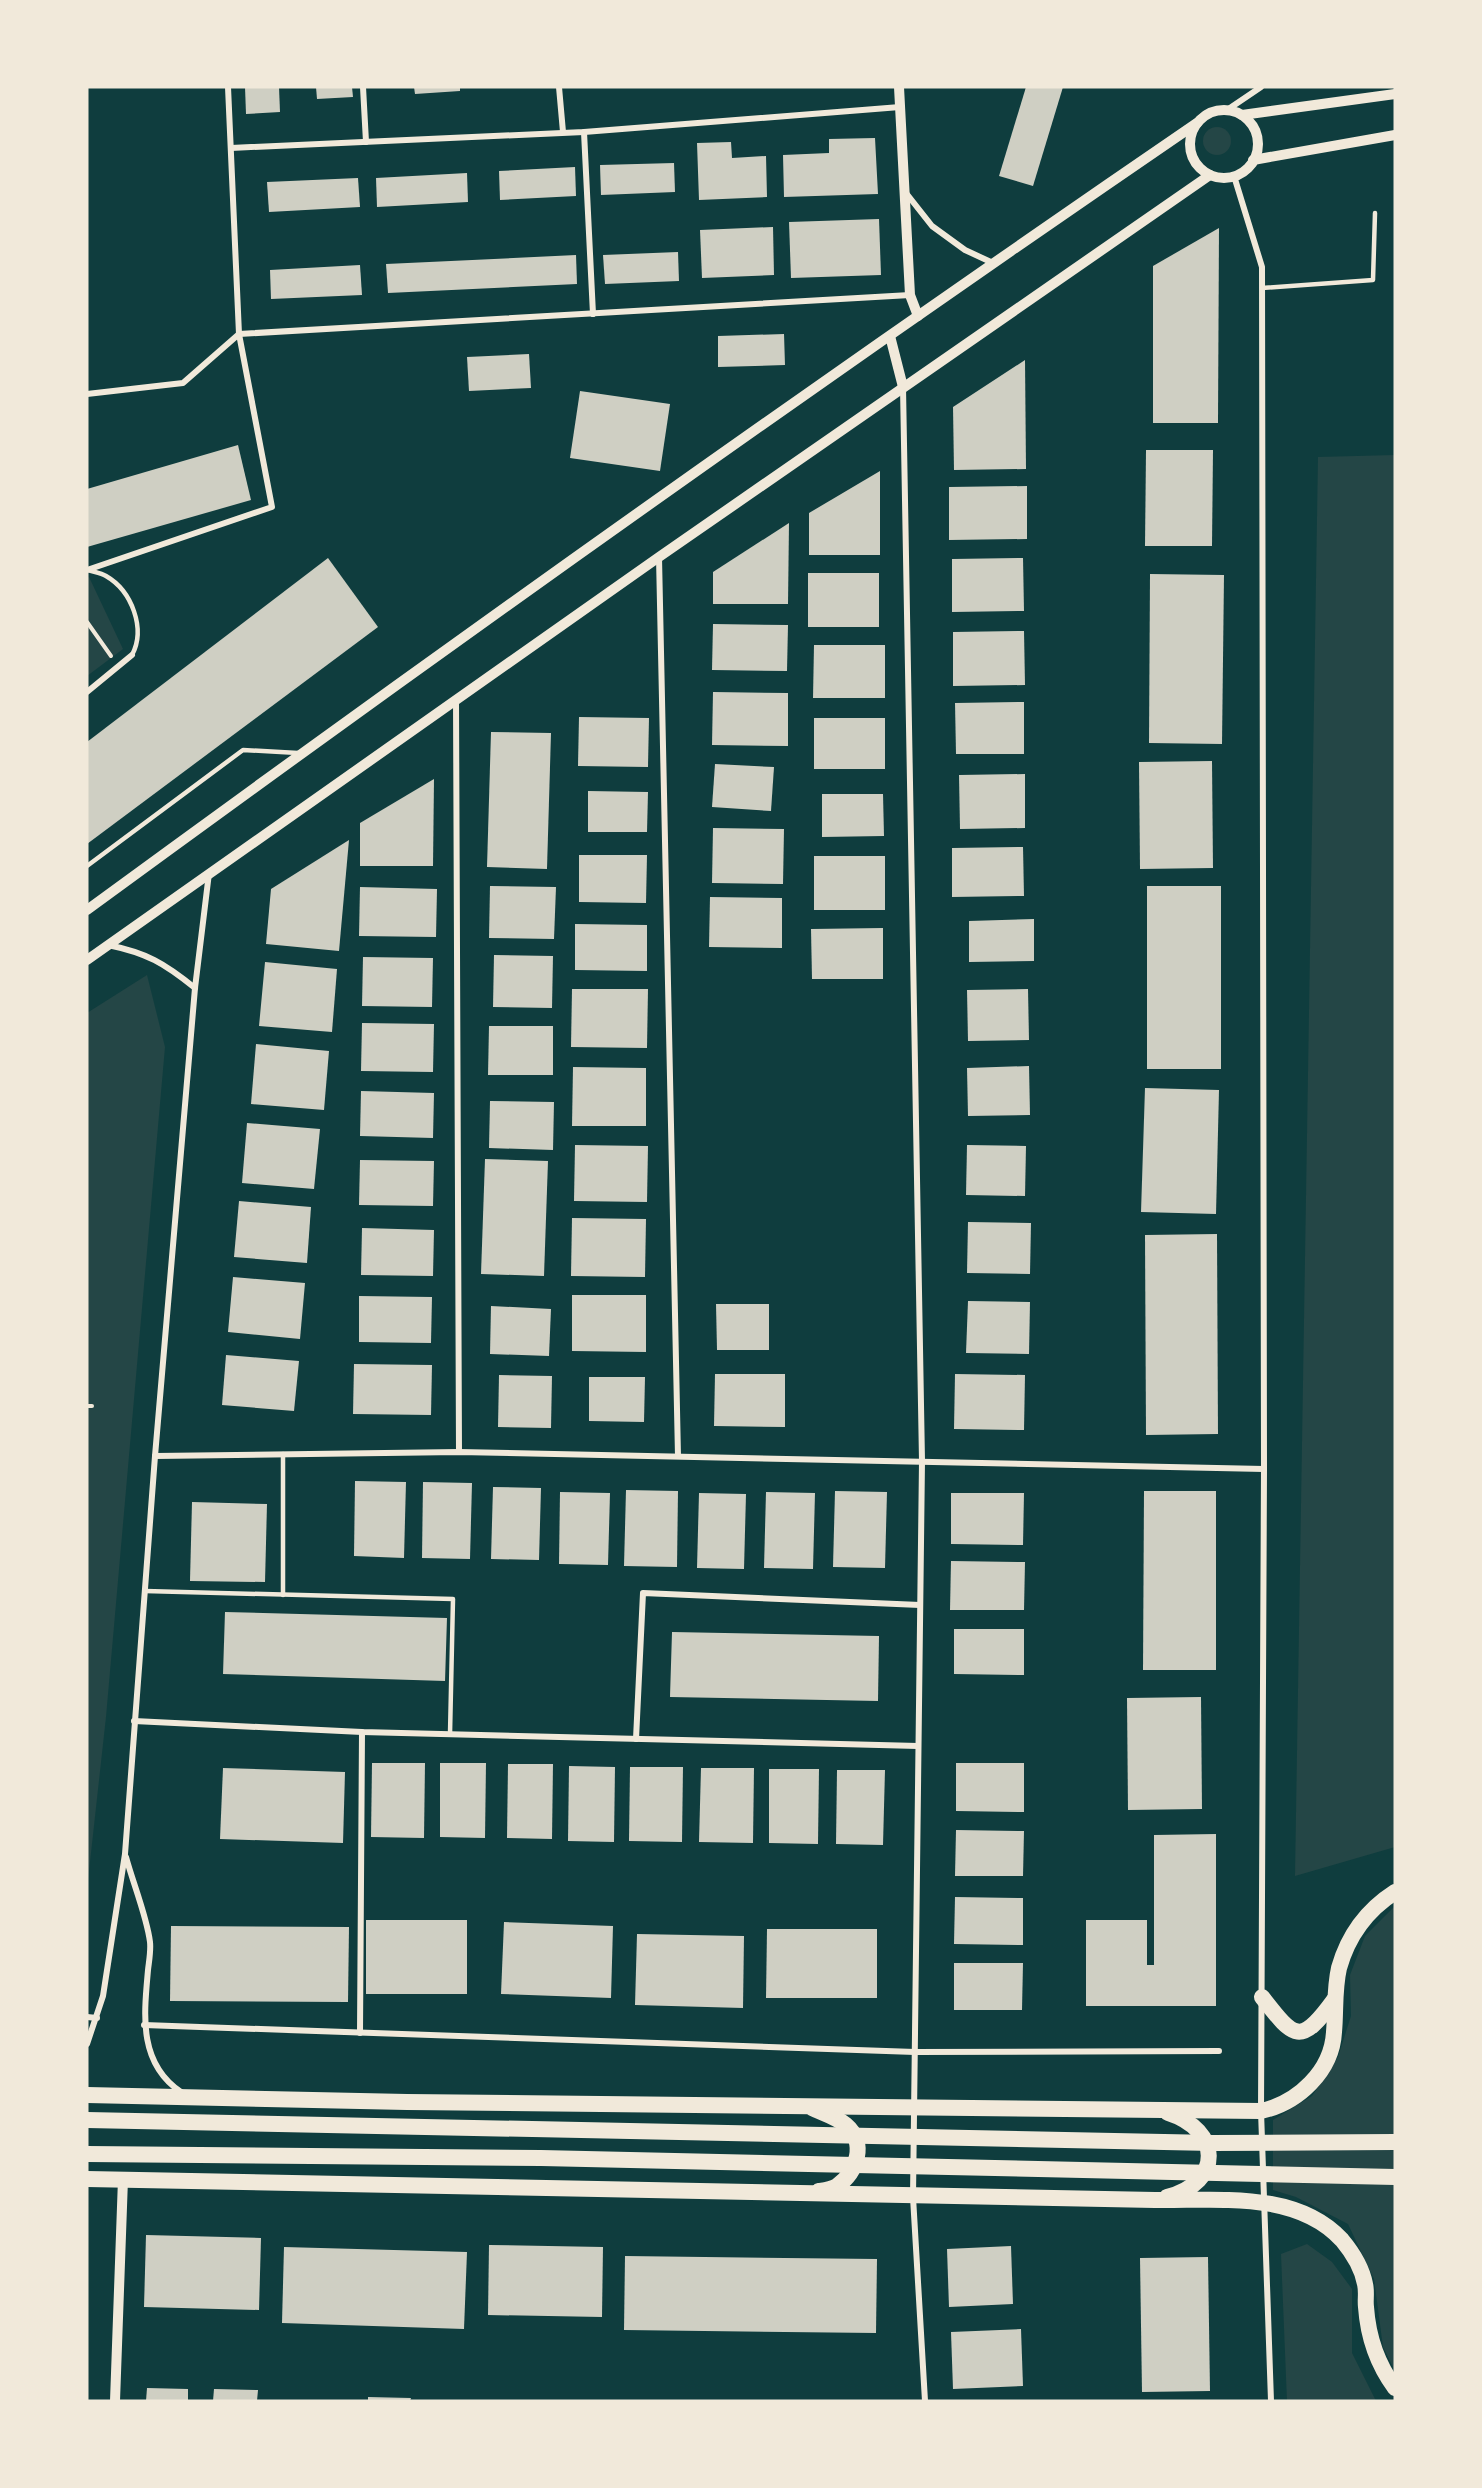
<svg xmlns="http://www.w3.org/2000/svg" width="1482" height="2488" viewBox="0 0 1482 2488" font-family="'Work Sans',sans-serif">
<rect width="100%" height="100%" fill="#0f3d3e"/>
<!-- green -->
<g fill="#244646">
<circle cx="1217" cy="141" r="14"/>
<polygon points="1395,455 1395,1847 1295,1876 1318,457"/>
<polygon points="89,577 123,649 87,676 87,578"/>
<polygon points="147,975 165,1047 106,1717 87,1889 87,1013"/>
<polygon points="1395,1906 1395,2371 1383,2347 1374,2279 1348,2224 1296,2197 1273,2190 1273,2120 1312,2096 1338,2057 1351,2016 1350,1975 1365,1936"/>
<polygon points="1307,2244 1332,2262 1352,2289 1352,2353 1376,2401 1287,2401 1281,2254"/>
</g>
<!-- building -->
<g fill="#cfcfc3">
<polygon points="245,87 279,87 280,112 246,114"/>
<polygon points="316,87 352,87 353,97 317,99"/>
<polygon points="414,87 460,87 460,91 415,94"/>
<polygon points="1026,87 1063,87 1033,186 999,176"/>
<polygon points="875,138 878,194 784,197 783,155 829,153 829,139"/>
<polygon points="731,142 732,158 766,156 767,197 699,200 697,143"/>
<polygon points="674,163 675,192 601,195 600,165"/>
<polygon points="575,167 576,196 500,200 499,171"/>
<polygon points="467,173 468,202 377,207 376,178"/>
<polygon points="358,178 360,207 269,212 267,182"/>
<polygon points="879,219 881,275 791,278 789,222"/>
<polygon points="773,227 774,275 702,278 700,230"/>
<polygon points="1219,228 1218,423 1153,423 1153,266"/>
<polygon points="678,252 679,281 605,284 603,255"/>
<polygon points="576,255 577,284 388,293 386,264"/>
<polygon points="360,265 362,295 271,299 270,270"/>
<polygon points="784,334 785,365 718,367 718,336"/>
<polygon points="529,354 531,388 469,391 467,357"/>
<polygon points="1025,360 1026,469 954,470 953,407"/>
<polygon points="580,391 670,404 660,471 570,458"/>
<polygon points="238,445 251,500 87,547 87,489"/>
<polygon points="1146,450 1213,450 1212,546 1145,546"/>
<polygon points="880,471 880,555 809,555 809,513"/>
<polygon points="1027,486 1027,539 949,540 949,487"/>
<polygon points="789,523 788,604 713,604 713,572"/>
<polygon points="328,558 378,627 87,844 87,742"/>
<polygon points="1023,558 1024,611 952,612 952,559"/>
<rect x="808" y="573" width="71" height="54"/>
<polygon points="1150,574 1224,575 1222,744 1149,743"/>
<polygon points="713,624 788,625 787,671 712,670"/>
<polygon points="1024,631 1025,685 953,686 953,632"/>
<polygon points="814,645 885,645 885,698 813,698"/>
<polygon points="713,692 788,693 788,746 712,745"/>
<polygon points="1024,702 1024,754 956,754 955,703"/>
<polygon points="579,717 649,718 648,767 578,766"/>
<rect x="814" y="718" width="71" height="51"/>
<polygon points="491,732 551,733 547,869 487,867"/>
<polygon points="1212,761 1213,868 1140,869 1139,762"/>
<polygon points="715,764 774,767 771,811 712,807"/>
<polygon points="1025,774 1025,828 960,829 959,775"/>
<polygon points="434,779 433,866 360,866 360,823"/>
<polygon points="588,791 648,792 647,832 588,832"/>
<polygon points="822,794 883,794 884,836 822,837"/>
<polygon points="713,828 784,829 783,884 712,883"/>
<polygon points="349,840 339,951 266,944 271,889"/>
<polygon points="1023,847 1024,896 952,897 952,848"/>
<polygon points="579,855 647,855 646,903 579,902"/>
<rect x="814" y="856" width="71" height="54"/>
<polygon points="490,886 556,887 554,939 489,938"/>
<rect x="1147" y="886" width="74" height="183"/>
<polygon points="360,887 437,889 436,937 359,936"/>
<polygon points="710,897 782,898 782,948 709,947"/>
<polygon points="1034,919 1034,961 969,962 969,921"/>
<polygon points="575,924 647,925 647,971 575,970"/>
<polygon points="883,928 883,979 812,979 811,929"/>
<polygon points="494,955 553,956 552,1008 493,1007"/>
<polygon points="363,957 433,958 432,1007 362,1006"/>
<polygon points="265,962 337,969 332,1032 259,1026"/>
<polygon points="572,989 648,989 647,1048 571,1047"/>
<polygon points="1028,989 1029,1040 968,1041 967,990"/>
<polygon points="362,1023 434,1024 433,1072 361,1071"/>
<polygon points="489,1026 553,1026 553,1075 488,1075"/>
<polygon points="256,1044 329,1051 324,1110 251,1104"/>
<polygon points="1029,1066 1030,1115 968,1116 967,1068"/>
<polygon points="573,1067 646,1068 646,1126 572,1126"/>
<polygon points="1145,1088 1219,1090 1216,1214 1141,1212"/>
<polygon points="361,1091 434,1093 433,1138 360,1136"/>
<polygon points="490,1101 554,1102 553,1150 489,1148"/>
<polygon points="247,1123 320,1129 314,1189 242,1183"/>
<polygon points="575,1145 648,1146 647,1202 574,1201"/>
<polygon points="967,1145 1026,1146 1025,1196 966,1195"/>
<polygon points="485,1159 548,1161 544,1276 481,1274"/>
<polygon points="360,1160 434,1161 433,1206 359,1205"/>
<polygon points="239,1201 311,1207 307,1263 234,1257"/>
<polygon points="572,1218 646,1219 645,1277 571,1276"/>
<polygon points="968,1222 1031,1223 1030,1274 967,1273"/>
<polygon points="362,1228 434,1230 433,1276 361,1275"/>
<polygon points="1217,1234 1218,1434 1146,1435 1145,1235"/>
<polygon points="233,1277 305,1283 300,1339 228,1332"/>
<polygon points="572,1295 646,1295 646,1352 572,1351"/>
<polygon points="359,1296 432,1297 431,1343 359,1342"/>
<polygon points="968,1301 1030,1302 1029,1354 966,1353"/>
<polygon points="716,1304 769,1304 769,1350 717,1350"/>
<polygon points="491,1306 551,1309 549,1356 490,1354"/>
<polygon points="226,1355 299,1361 294,1411 222,1405"/>
<polygon points="354,1364 432,1365 431,1415 353,1414"/>
<polygon points="715,1374 785,1374 785,1427 714,1426"/>
<polygon points="955,1374 1025,1375 1024,1430 954,1429"/>
<polygon points="499,1375 552,1376 551,1428 498,1427"/>
<polygon points="589,1377 645,1377 644,1422 589,1421"/>
<polygon points="355,1481 406,1482 404,1558 354,1556"/>
<polygon points="423,1482 472,1483 470,1559 422,1558"/>
<polygon points="493,1487 541,1488 539,1560 491,1559"/>
<polygon points="626,1490 678,1491 677,1567 624,1566"/>
<polygon points="835,1491 887,1492 885,1568 833,1567"/>
<polygon points="1144,1491 1216,1491 1216,1670 1143,1670"/>
<polygon points="560,1492 610,1493 608,1565 559,1564"/>
<polygon points="766,1492 815,1493 813,1569 764,1568"/>
<polygon points="699,1493 746,1494 744,1569 697,1568"/>
<polygon points="951,1493 1024,1493 1023,1545 951,1544"/>
<polygon points="192,1502 267,1504 265,1582 190,1581"/>
<polygon points="951,1561 1025,1562 1024,1610 950,1610"/>
<polygon points="225,1612 447,1618 445,1681 223,1674"/>
<polygon points="954,1629 1024,1629 1024,1675 954,1674"/>
<polygon points="672,1632 879,1636 878,1701 670,1697"/>
<polygon points="1201,1697 1202,1809 1128,1810 1127,1698"/>
<polygon points="372,1763 425,1763 424,1838 371,1837"/>
<polygon points="440,1763 486,1763 485,1838 440,1837"/>
<polygon points="956,1763 1024,1763 1024,1812 956,1811"/>
<polygon points="508,1764 553,1764 552,1839 507,1838"/>
<polygon points="569,1766 615,1767 614,1842 568,1841"/>
<polygon points="630,1767 683,1767 682,1842 629,1841"/>
<polygon points="223,1768 345,1772 343,1843 220,1839"/>
<polygon points="701,1768 754,1768 753,1843 699,1842"/>
<polygon points="769,1769 819,1769 818,1844 769,1843"/>
<polygon points="837,1770 885,1770 883,1845 836,1844"/>
<polygon points="956,1830 1024,1831 1023,1876 955,1876"/>
<polygon points="1216,1834 1216,2006 1086,2006 1086,1920 1147,1920 1147,1965 1154,1965 1154,1835"/>
<polygon points="955,1897 1023,1898 1023,1945 954,1944"/>
<rect x="366" y="1920" width="101" height="74"/>
<polygon points="504,1922 613,1926 611,1998 501,1994"/>
<polygon points="171,1926 349,1927 348,2002 170,2001"/>
<polygon points="767,1929 877,1929 877,1998 766,1998"/>
<polygon points="637,1934 744,1936 743,2008 635,2005"/>
<polygon points="954,1963 1023,1963 1022,2010 954,2010"/>
<polygon points="146,2235 261,2238 259,2310 144,2307"/>
<polygon points="489,2245 603,2247 602,2317 488,2315"/>
<polygon points="1011,2246 1013,2304 949,2307 947,2249"/>
<polygon points="284,2247 467,2252 464,2329 282,2323"/>
<polygon points="625,2256 877,2259 876,2333 624,2330"/>
<polygon points="1208,2257 1210,2391 1142,2392 1140,2258"/>
<polygon points="1021,2329 1023,2386 953,2389 951,2332"/>
<polygon points="147,2388 188,2389 188,2401 146,2401"/>
<polygon points="214,2389 258,2390 257,2401 213,2401"/>
<polygon points="368,2397 411,2398 410,2401 368,2401"/>
</g>
<g fill="none" stroke-linecap="round" stroke-linejoin="round">
<!-- path -->
<g stroke="#f1e9da" stroke-width="4">
<polyline points="87,622 111,656"/>
<polyline points="87,1406 92,1406"/>
</g>
<!-- service -->
<g stroke="#f1e9da" stroke-width="4.5">
<polyline points="1262,288 1373,280 1375,213"/>
<path d="M88,570c6,2 13,3 18,6 26,15 40,53 26,79"/>
<polyline points="87,866 243,750 298,753"/>
<polyline points="283,1454 283,1595"/>
<polyline points="145,1591 453,1599 450,1734"/>
</g>
<!-- minor -->
<g stroke="#f1e9da" stroke-width="6">
<polyline points="363,87 366,142"/>
<polyline points="559,87 563,132"/>
<polyline points="1227,110 1261,87"/>
<polyline points="584,132 593,314"/>
<polyline points="231,148 584,132 900,107"/>
<polyline points="1234,176 1262,267 1264,1469 1261,2111 1271,2401"/>
<polyline points="906,193 932,226 965,250 993,263"/>
<polyline points="903,387 922,1461 913,2197 925,2401"/>
<polyline points="87,394 183,383 239,334 910,295"/>
<polyline points="659,557 678,1456"/>
<polyline points="87,570 272,507 239,334 228,87"/>
<polyline points="87,692 132,655"/>
<polyline points="456,699 459,1452"/>
<path d="M108,945c39,8 56,18 87,43"/>
<polyline points="155,1456 459,1452 1264,1469"/>
<polyline points="134,1721 362,1732 918,1746"/>
<polyline points="636,1739 643,1593 920,1605"/>
<path d="M126,1857c7,26 21,60 24,85 1,9 -1,19 -2,28 -4,45 -10,93 33,122"/>
<polyline points="87,2017 97,2018"/>
<polyline points="144,2025 915,2052 1219,2051"/>
<polyline points="360,2033 362,1732"/>
<polyline points="87,2044 103,1996 125,1854 155,1456 195,988 209,873"/>
</g>
<!-- tertiary -->
<g stroke="#f1e9da" stroke-width="10">
<polyline points="899,87 910,295 918,316"/>
<circle cx="1224" cy="144" r="34"/>
<polyline points="1242,115 1395,94"/>
<polyline points="1253,160 1395,135"/>
<polyline points="890,336 903,387"/>
<path d="M87,910c366,-268 736,-531 1110,-787"/>
<polyline points="87,960 659,557 1210,175"/>
<polyline points="115,2401 123,2179"/>
</g>
<!-- trunk -->
<g stroke="#f1e9da" stroke-width="16">
<path d="M1262,1997c32,41 38,50 72,3"/>
<path d="M87,2095l320,7 854,9c37,-8 71,-40 73,-79 2,-22 0,-42 5,-64 9,-32 28,-58 56,-76"/>
<path d="M812,2108c11,5 24,9 34,17 21,18 11,47 -9,61 -5,3 -12,4 -18,5"/>
<polyline points="87,2120 1213,2143 1395,2142"/>
<polyline points="87,2154 541,2158 1395,2177"/>
<path d="M87,2179l1068,21c62,1 141,-10 187,40 10,12 20,28 23,44 2,8 0,16 1,23 2,29 12,58 29,81"/>
<path d="M1167,2197c57,-15 54,-67 1,-84"/>
</g>
</g>
<!-- border -->
<rect width="1482" height="2488" fill="none" stroke="#f1e9da" stroke-width="177"/>
</svg>
